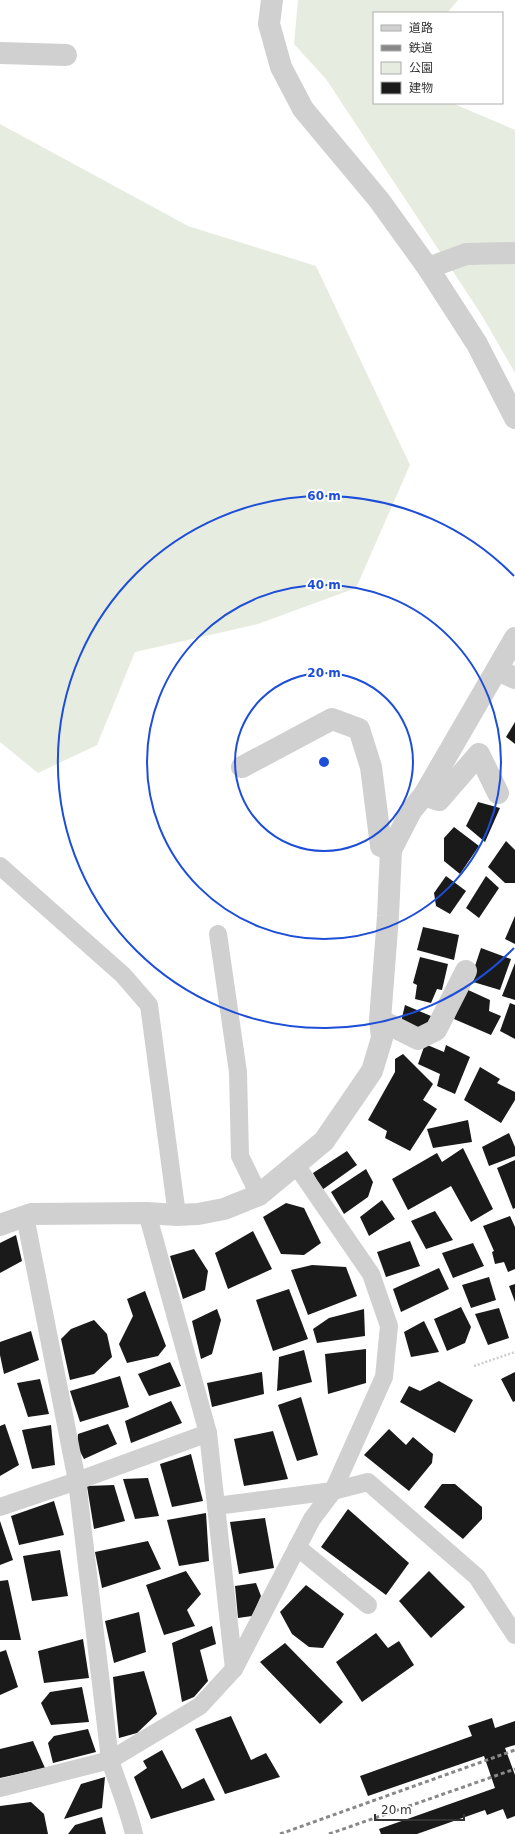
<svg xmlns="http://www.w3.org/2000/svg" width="515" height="1834" viewBox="0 0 515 1834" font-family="'DejaVu Sans','Noto Sans JP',sans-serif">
<rect width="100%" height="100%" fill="#fff"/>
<!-- green -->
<g fill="#e6ecdf">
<polygon points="298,0 458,0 447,13 374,13 374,103 452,103 515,130 515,373 481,314 326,79 294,44"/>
<polygon points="0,124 188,226 316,266 410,465 356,588 258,624 135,652 97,745 38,773 0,742"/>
</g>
<!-- building -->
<g fill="#1a1a1a">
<polygon points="515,722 515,744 506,737"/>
<polygon points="478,802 500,808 485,842 466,826"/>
<polygon points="454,827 479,846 460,874 444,861 444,838"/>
<polygon points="506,841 515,850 515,883 505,883 488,867"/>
<polygon points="446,876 466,891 450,914 436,906 434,893"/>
<polygon points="486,876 499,888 479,918 466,908"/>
<polygon points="515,916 515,944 505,939"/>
<polygon points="423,927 459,935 454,960 417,950"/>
<polygon points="481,948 511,959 500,990 470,981"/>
<polygon points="420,957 448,964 442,990 437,989 431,1003 415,999 417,985 413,983"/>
<polygon points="515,963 515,1000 502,996"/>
<polygon points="466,989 490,1000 489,1011 501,1016 491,1035 454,1019"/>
<polygon points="510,1003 515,1005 515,1039 500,1031"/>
<polygon points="405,1005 431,1016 424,1030 401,1022"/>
<polygon points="425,1044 444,1052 446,1045 470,1057 455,1094 437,1086 440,1074 418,1064"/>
<polygon points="403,1054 433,1084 423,1100 437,1109 410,1151 385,1138 387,1131 368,1120 395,1072 395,1059"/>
<polygon points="480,1067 500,1079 497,1083 515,1092 515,1100 501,1123 464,1100"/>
<polygon points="468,1120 472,1142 433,1148 427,1129"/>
<polygon points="509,1133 515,1147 515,1156 489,1166 482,1147"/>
<polygon points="463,1148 493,1209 471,1222 451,1186 408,1210 392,1179 437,1153 442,1162"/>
<polygon points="347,1151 357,1165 322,1190 313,1173"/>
<polygon points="515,1160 515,1208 513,1209 497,1168"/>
<polygon points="366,1169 373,1182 368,1197 344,1214 331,1192"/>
<polygon points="382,1200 395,1219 369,1236 360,1217"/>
<polygon points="286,1203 304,1208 321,1243 304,1255 281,1254 263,1217"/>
<polygon points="435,1211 453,1240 426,1249 411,1221"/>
<polygon points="510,1216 515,1227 515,1269 508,1272 504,1262 495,1264 492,1252 494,1251 483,1226"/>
<polygon points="253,1231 272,1269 228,1289 215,1253"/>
<polygon points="16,1235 22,1261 0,1273 0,1243"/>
<polygon points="410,1241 420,1266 386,1277 377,1252"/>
<polygon points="473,1243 484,1266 453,1278 442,1253"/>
<polygon points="194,1249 208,1271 205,1290 183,1299 170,1256"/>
<polygon points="312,1265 346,1267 357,1296 308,1315 291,1270"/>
<polygon points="439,1268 449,1289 401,1312 393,1289"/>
<polygon points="489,1277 496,1300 471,1308 462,1285"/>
<polygon points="515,1284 515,1302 509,1286"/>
<polygon points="289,1289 308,1339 273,1351 256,1300"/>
<polygon points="145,1291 166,1346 158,1356 127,1363 119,1344 133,1316 127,1299"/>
<polygon points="461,1307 471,1327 465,1343 447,1351 434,1319"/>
<polygon points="499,1308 509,1338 488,1345 475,1314"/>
<polygon points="217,1309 221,1320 212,1354 201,1359 192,1321"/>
<polygon points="364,1309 365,1336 317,1343 313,1329 329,1318"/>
<polygon points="94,1320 107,1334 112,1357 94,1374 70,1380 61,1339 71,1329"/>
<polygon points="424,1321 439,1352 411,1357 404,1332"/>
<polygon points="31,1331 39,1360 4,1374 0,1355 0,1342"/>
<polygon points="366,1349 366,1383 328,1394 325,1354"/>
<polygon points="304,1350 312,1382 277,1391 279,1357"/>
<polygon points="170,1362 181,1386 149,1396 138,1374"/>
<polygon points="262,1372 264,1394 212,1407 207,1383"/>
<polygon points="515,1372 515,1401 513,1402 501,1379"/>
<polygon points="120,1376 129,1407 80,1422 70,1391"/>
<polygon points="40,1379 49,1414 28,1417 17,1383"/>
<polygon points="439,1381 473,1400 455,1433 400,1402 409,1386 420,1391"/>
<polygon points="301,1397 318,1455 297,1461 278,1405"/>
<polygon points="171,1401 182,1423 131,1443 125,1421"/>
<polygon points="5,1424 19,1465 0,1476 0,1426"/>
<polygon points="108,1424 117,1444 84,1459 77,1446 78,1434"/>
<polygon points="51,1425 55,1465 32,1469 22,1430"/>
<polygon points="389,1429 406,1445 413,1437 433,1454 432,1463 409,1491 364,1455"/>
<polygon points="273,1431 288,1479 244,1486 234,1439"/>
<polygon points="191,1454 203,1501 172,1507 160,1464"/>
<polygon points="148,1478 159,1516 135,1519 123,1479"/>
<polygon points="442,1484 455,1484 482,1507 482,1519 463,1539 424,1507"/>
<polygon points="114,1485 125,1521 94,1529 87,1486"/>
<polygon points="54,1501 64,1535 19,1545 11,1516"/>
<polygon points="348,1509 409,1563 386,1595 321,1547"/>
<polygon points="206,1513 209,1561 179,1566 167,1520"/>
<polygon points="265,1518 274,1568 239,1574 230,1522"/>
<polygon points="0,1521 13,1560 0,1565"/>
<polygon points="148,1541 161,1569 102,1588 95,1552"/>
<polygon points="60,1550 68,1596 32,1601 23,1556"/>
<polygon points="186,1571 201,1594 187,1610 195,1626 164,1635 146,1585"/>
<polygon points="429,1571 465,1607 431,1638 399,1601"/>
<polygon points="8,1580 21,1640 0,1640 0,1581"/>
<polygon points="256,1583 261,1596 252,1616 238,1618 235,1586"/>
<polygon points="306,1585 344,1614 323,1648 309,1647 292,1634 280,1612"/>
<polygon points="139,1612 146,1652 114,1663 105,1621"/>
<polygon points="212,1626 216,1644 200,1650 208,1681 194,1697 182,1702 172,1643"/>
<polygon points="376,1633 388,1648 399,1641 414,1665 362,1702 336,1662"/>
<polygon points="83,1639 89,1678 44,1683 38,1651"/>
<polygon points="285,1643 343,1702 320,1724 260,1662"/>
<polygon points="6,1650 18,1687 0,1695 0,1652"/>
<polygon points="144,1671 157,1714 137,1733 119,1738 113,1677"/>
<polygon points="82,1687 89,1722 51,1725 41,1703 50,1692"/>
<polygon points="231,1716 251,1760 266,1753 280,1777 225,1794 195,1729"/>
<polygon points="492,1718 495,1728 515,1721 515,1745 505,1748 515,1775 515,1816 507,1819 503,1809 487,1815 485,1810 417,1834 381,1834 379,1829 495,1788 484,1756 368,1796 360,1776 472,1736 468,1726"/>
<polygon points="88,1729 96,1752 53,1763 48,1743 54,1736"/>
<polygon points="33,1741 45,1768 0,1778 0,1749"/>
<polygon points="162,1750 182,1789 204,1778 215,1800 151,1819 134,1777 147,1768 143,1761"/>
<polygon points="105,1777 102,1808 64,1819 81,1784"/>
<polygon points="31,1802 44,1814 48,1834 0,1834 0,1806"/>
<polygon points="102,1817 106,1834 68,1834 75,1825"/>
</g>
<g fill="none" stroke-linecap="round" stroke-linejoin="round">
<!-- path -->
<polyline stroke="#cdcdcd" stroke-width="2.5" stroke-dasharray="2 2" stroke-linecap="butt" points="474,1366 515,1352"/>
<!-- service -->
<g stroke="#d0d0d0" stroke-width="18">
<polyline points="0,866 123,975 149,1005 177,1215"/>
<polyline points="218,934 238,1072 240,1156 259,1195"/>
<polyline points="147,1213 208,1433 234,1669"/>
<path d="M25,1216l52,265 33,279c8,25 18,48 24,74"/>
<polyline points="216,1506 333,1491 368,1482 477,1577 515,1635"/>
<polyline points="0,1507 77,1481 208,1433"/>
<polyline points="297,1547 368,1605"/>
<polyline points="0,1788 110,1760 200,1706 234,1669 312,1519 333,1491 384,1377 389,1326 371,1274 296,1165"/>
</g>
<!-- minor -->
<g stroke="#d0d0d0" stroke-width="22">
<polyline points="0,53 66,55"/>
<polyline points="497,670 515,678"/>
<polyline points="242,767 332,719 359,729 371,767 381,846 391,850"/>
<polyline points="424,795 439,800 479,754 498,793"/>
<polyline points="380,1020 418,1039 436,1030 466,971"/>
</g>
<!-- tertiary -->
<g stroke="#d0d0d0" stroke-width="22">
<polyline points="272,0 269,24 281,67 303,109 379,200 428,268 477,344 515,418"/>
<polyline points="428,268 466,254 515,253"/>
<polyline points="0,1225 31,1214 147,1213 177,1215 198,1214 224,1209 259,1195 324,1141 372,1071 382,1038 380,1020 388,916 391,850 411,811 424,795 515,638"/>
</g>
<!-- rail -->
<g stroke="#888" stroke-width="3" stroke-dasharray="4 3" stroke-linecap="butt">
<polyline points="280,1834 515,1750"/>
<polyline points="329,1834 515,1769"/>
</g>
</g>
<!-- distance rings -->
<g fill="none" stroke="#1d4ed8" stroke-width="2">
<circle cx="324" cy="762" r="89"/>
<circle cx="324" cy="762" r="177"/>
<path d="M514 948A266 266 0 1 1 514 576"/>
</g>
<circle cx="324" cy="762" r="6" fill="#1d4ed8" stroke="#fff" stroke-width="2"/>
<g font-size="12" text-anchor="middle" font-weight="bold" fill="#1d4ed8" stroke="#fff" stroke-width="4" stroke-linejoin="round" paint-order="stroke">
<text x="324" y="500">60 m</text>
<text x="324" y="589">40 m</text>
<text x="324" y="677">20 m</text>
</g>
<!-- legend -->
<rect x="373" y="12" width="130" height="92" fill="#ffffff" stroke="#adadad"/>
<rect x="381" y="25" width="20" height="6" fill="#d0d0d0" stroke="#adadad"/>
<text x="409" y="32" font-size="12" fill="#333333">道路</text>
<rect x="381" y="45" width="20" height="6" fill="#888888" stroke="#adadad"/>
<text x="409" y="52" font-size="12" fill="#333333">鉄道</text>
<rect x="381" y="62" width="20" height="12" fill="#e6ecdf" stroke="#adadad"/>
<text x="409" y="72" font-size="12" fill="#333333">公園</text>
<rect x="381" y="82" width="20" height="12" fill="#1a1a1a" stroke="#adadad"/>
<text x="409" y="92" font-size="12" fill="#333333">建物</text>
<!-- scale -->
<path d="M375 1814v6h89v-6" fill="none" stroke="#333333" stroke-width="2"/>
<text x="381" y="1814" font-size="12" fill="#333333" stroke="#ffffff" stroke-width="3" paint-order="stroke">20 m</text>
</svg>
